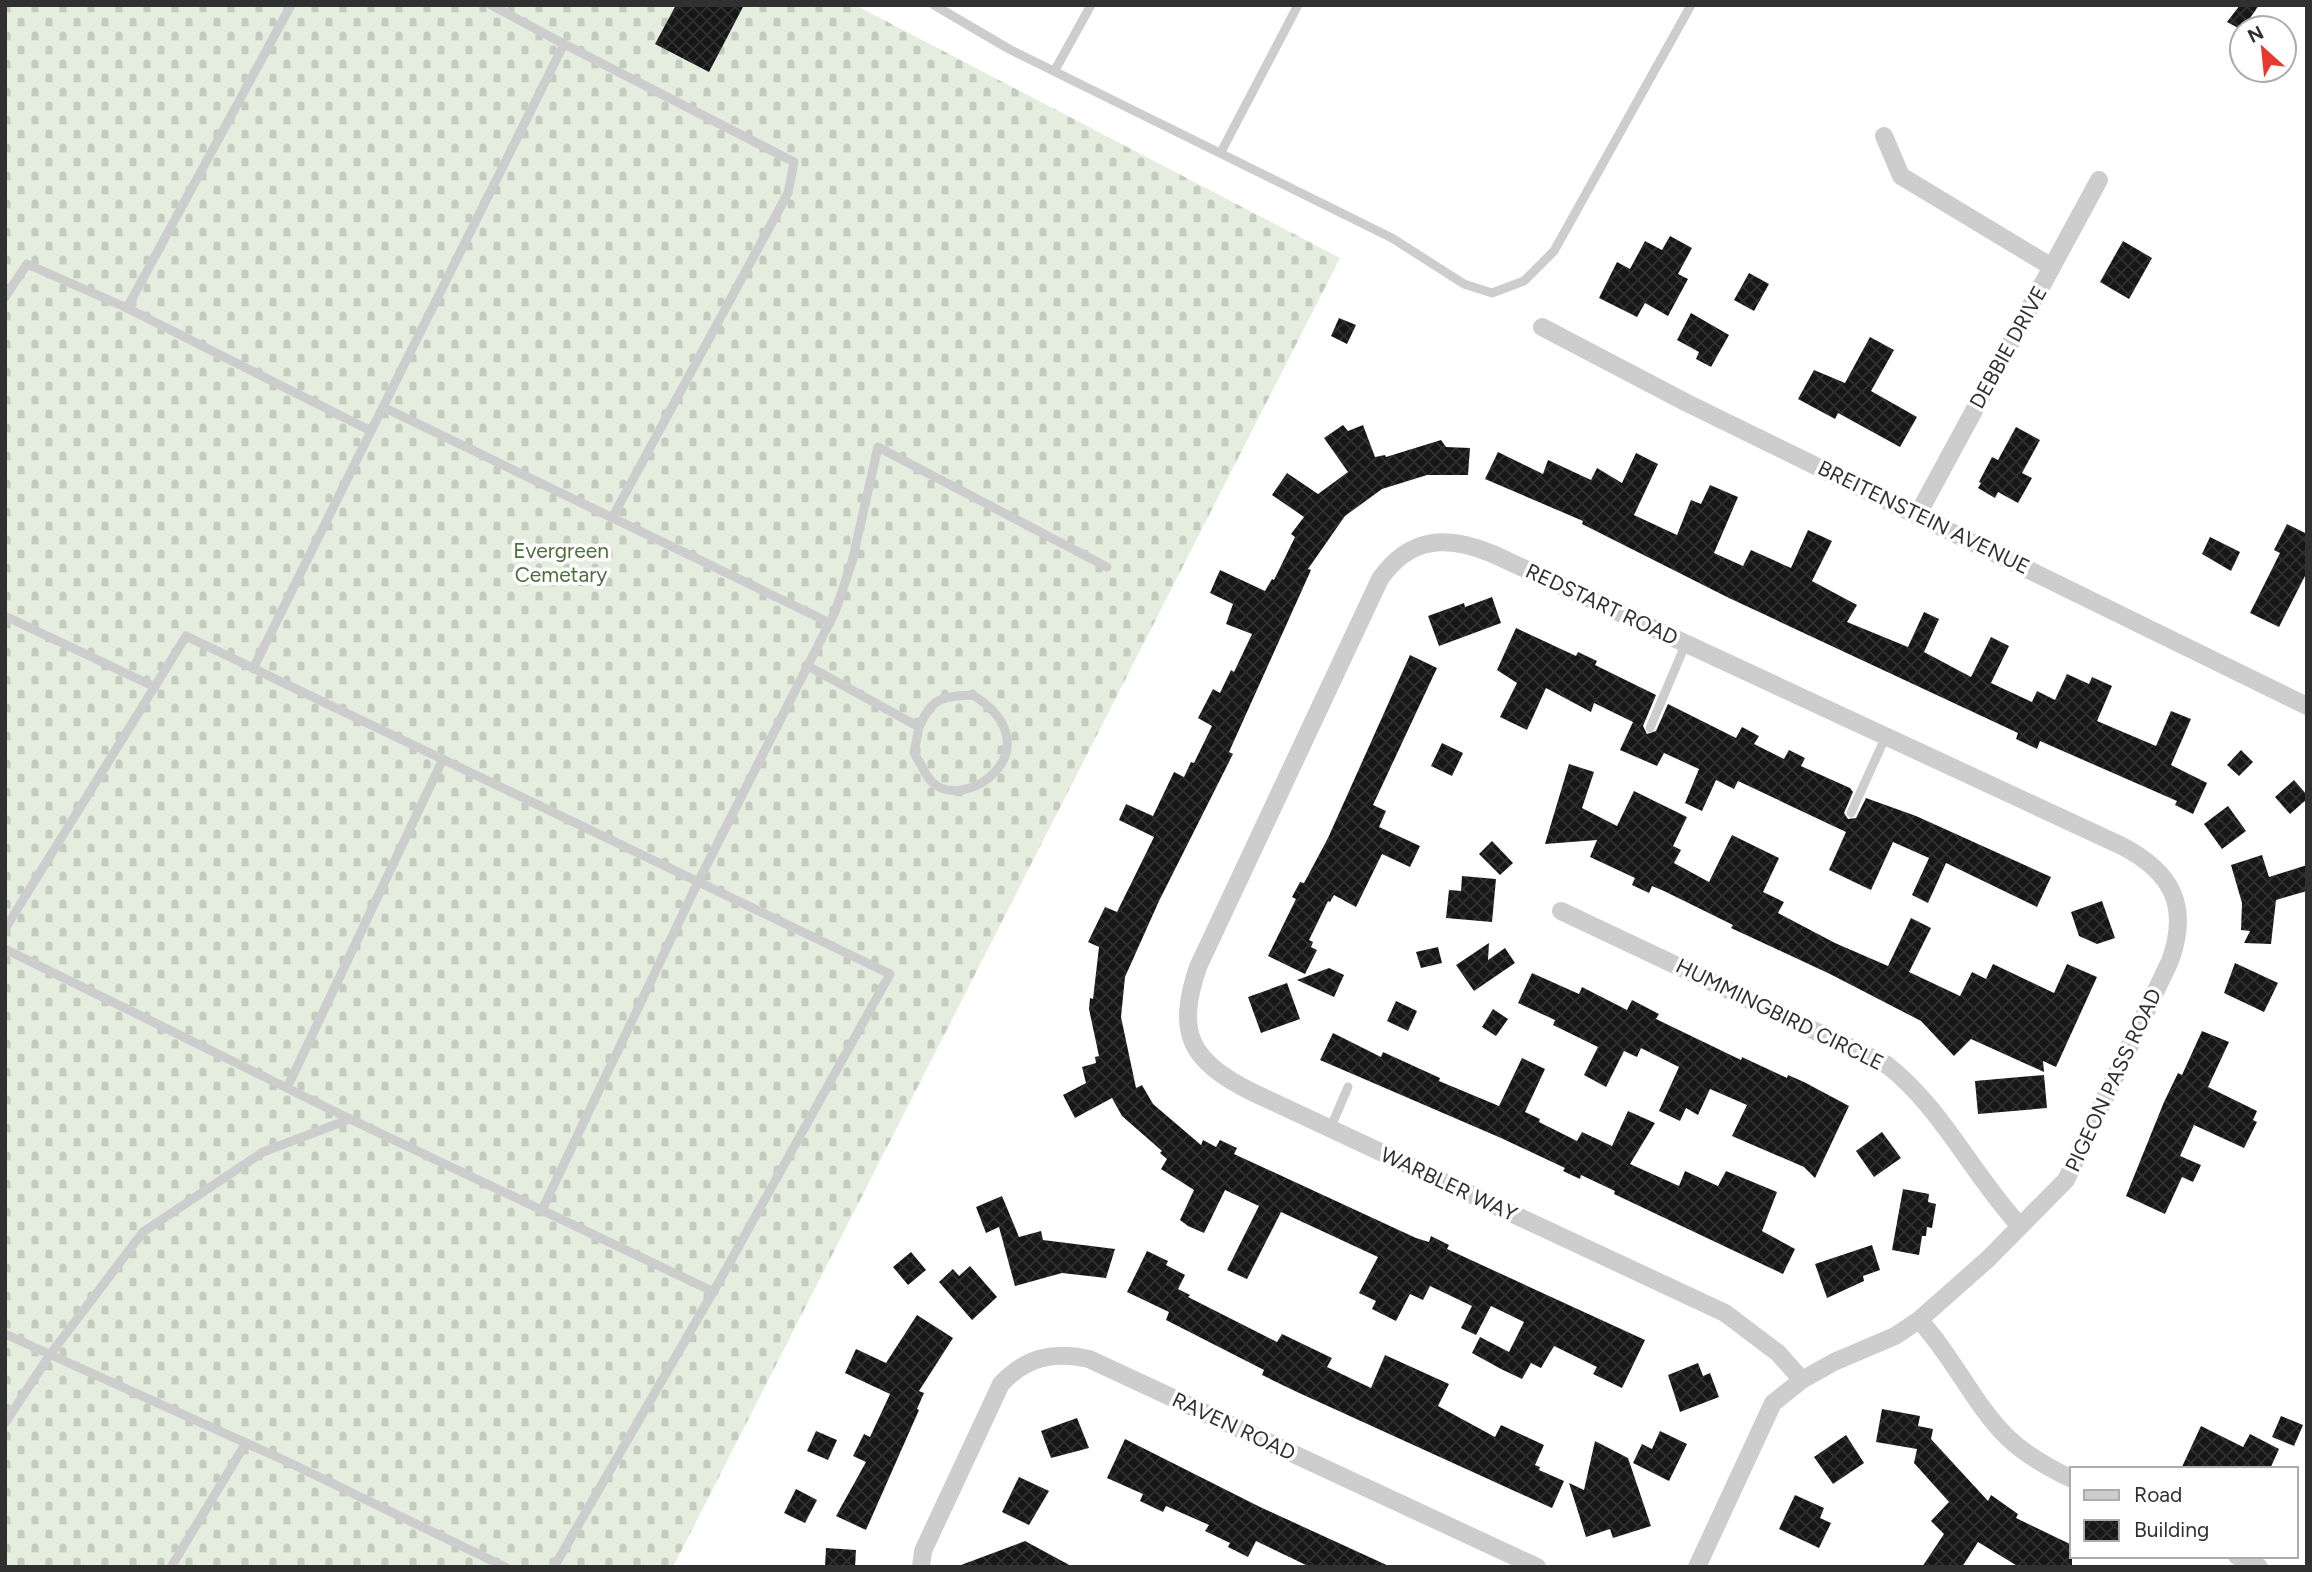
<svg xmlns="http://www.w3.org/2000/svg" width="2312" height="1572" viewBox="0 0 2312 1572" font-family="Figtree,sans-serif">
<defs>
<pattern id="cemetery-stones" width="16" height="16" patternUnits="userSpaceOnUse" patternTransform="scale(1.75)"><rect width="16" height="16" fill="#e4edde"/><path d="M2 7V4a2 2 0 0 1 4 0v3zM10 15v-3a2 2 0 0 1 4 0v3z" fill="#c4ccbf"/></pattern>
<pattern id="building-cross-hatch" width="8" height="8" patternUnits="userSpaceOnUse" patternTransform="scale(1.75)"><rect width="8" height="8" fill="#171717"/><path d="M0 0l8 8M0 8l8-8" fill="none" stroke="#303030"/></pattern>
</defs>
<rect width="100%" height="100%" fill="#fff"/>
<!-- cemetery -->
<polygon fill="url(#cemetery-stones)" points="5,5 855,5 1340,258 673,1567 5,1567"/>
<!-- building -->
<g fill="url(#building-cross-hatch)">
<polygon points="676,5 744,5 709,72 655,44"/>
<polygon points="2240,5 2259,5 2242,30 2227,22"/>
<polygon points="1670,236 1692,248 1678,274 1688,279 1668,316 1645,303 1637,317 1599,298 1617,262 1630,269 1645,241 1662,250"/>
<polygon points="2123,241 2152,258 2129,299 2100,282"/>
<polygon points="1749,273 1769,284 1754,311 1734,300"/>
<polygon points="1691,313 1729,335 1711,367 1696,359 1699,352 1677,340"/>
<polygon points="1339,318 1356,325 1347,344 1331,336"/>
<polygon points="1870,337 1894,350 1871,391 1917,417 1900,447 1838,413 1835,419 1798,399 1814,370 1845,383"/>
<polygon points="1343,425 1348,431 1363,425 1375,457 1385,455 1386,457 1441,440 1446,447 1470,448 1468,475 1427,475 1382,489 1345,516 1308,569 1311,570 1229,752 1233,754 1159,901 1125,977 1121,1017 1136,1088 1142,1085 1153,1104 1201,1145 1203,1140 1216,1147 1220,1140 1237,1148 1234,1154 1416,1238 1429,1242 1431,1236 1449,1245 1447,1249 1645,1340 1622,1388 1593,1374 1597,1367 1554,1346 1541,1368 1531,1363 1522,1379 1501,1369 1472,1353 1480,1337 1509,1352 1524,1322 1491,1306 1476,1335 1461,1328 1472,1306 1430,1286 1423,1300 1410,1294 1396,1321 1372,1309 1376,1301 1359,1293 1378,1257 1281,1212 1247,1279 1227,1270 1259,1206 1225,1190 1204,1233 1188,1226 1180,1220 1194,1190 1161,1169 1167,1159 1160,1153 1162,1151 1122,1116 1112,1098 1075,1118 1063,1095 1086,1083 1082,1067 1096,1063 1095,1057 1099,1056 1089,1009 1090,998 1093,999 1099,947 1088,942 1105,907 1117,912 1154,837 1119,820 1126,804 1153,816 1174,772 1184,777 1191,762 1194,763 1212,726 1198,718 1213,689 1220,693 1231,670 1234,672 1252,634 1226,624 1233,604 1210,593 1220,570 1265,591 1272,579 1274,580 1295,537 1291,534 1304,517 1272,495 1287,473 1318,494 1348,472 1324,438"/>
<polygon points="2016,427 2040,440 2022,473 2032,478 2018,503 1998,492 1995,498 1978,488 1981,483 1979,482 1992,457 1998,460"/>
<polygon points="1498,452 1543,474 1548,460 1591,480 1597,468 1622,483 1636,453 1658,464 1634,515 1677,535 1691,500 1701,504 1710,485 1738,497 1714,553 1743,566 1751,550 1791,568 1808,530 1832,541 1812,581 1857,605 1847,622 1908,647 1924,612 1939,619 1924,652 1971,677 1991,637 2009,646 1991,683 2032,702 2037,691 2055,700 2067,674 2089,684 2092,677 2112,686 2097,721 2156,746 2171,711 2191,719 2171,765 2207,783 2193,814 2175,805 2177,801 2040,741 2037,749 2016,739 2018,733 1729,598 1582,524 1583,521 1485,479"/>
<polygon points="2287,524 2307,534 2307,572 2279,627 2250,613 2280,553 2274,550"/>
<polygon points="2210,537 2240,552 2231,571 2202,554"/>
<polygon points="1492,597 1501,623 1439,646 1428,616 1464,603 1465,607"/>
<polygon points="1516,628 1576,656 1578,652 1597,661 1595,665 1656,695 1643,726 1647,734 1656,731 1668,704 1736,738 1742,727 1759,736 1754,744 1784,759 1789,750 1805,758 1801,766 1850,788 1853,792 1844,813 1848,819 1856,818 1866,798 1916,816 2051,877 2037,907 1946,863 1928,903 1912,895 1929,858 1893,842 1871,890 1829,870 1846,832 1738,781 1734,789 1716,780 1702,811 1685,803 1699,769 1664,753 1657,766 1620,750 1633,722 1594,703 1591,712 1546,688 1527,730 1500,717 1517,683 1497,670"/>
<polygon points="1410,655 1437,668 1373,805 1386,811 1379,827 1420,846 1410,867 1382,854 1356,907 1334,895 1330,902 1328,901 1309,940 1313,942 1311,947 1317,950 1305,974 1268,956 1296,899 1292,897 1300,882 1304,883 1328,838"/>
<polygon points="1442,743 1463,753 1452,776 1431,766"/>
<polygon points="2241,750 2253,762 2239,776 2227,765"/>
<polygon points="1569,764 1594,772 1582,808 1617,826 1634,791 1687,817 1673,846 1681,850 1674,863 1709,882 1732,835 1779,858 1763,892 1784,902 1778,913 1835,943 1888,966 1911,918 1931,928 1909,972 1960,996 1972,972 1986,979 1993,964 2054,993 2067,964 2097,977 2056,1067 2043,1061 2044,1072 1971,1039 1954,1056 1921,1021 1830,974 1731,928 1733,925 1664,891 1652,886 1649,893 1632,885 1635,878 1590,857 1597,840 1545,844"/>
<polygon points="2294,780 2307,795 2307,799 2290,814 2275,797"/>
<polygon points="2228,806 2246,831 2222,849 2204,824"/>
<polygon points="1492,841 1513,863 1500,875 1479,854"/>
<polygon points="2262,855 2269,877 2307,865 2307,891 2276,900 2271,944 2244,943 2250,931 2241,930 2242,903 2231,865"/>
<polygon points="1462,876 1496,879 1492,922 1446,918 1449,890 1461,891"/>
<polygon points="2102,901 2115,938 2097,944 2079,936 2071,912"/>
<polygon points="1489,943 1488,960 1505,948 1515,963 1474,991 1456,965"/>
<polygon points="1438,947 1442,963 1421,968 1416,952"/>
<polygon points="2235,963 2278,983 2264,1012 2224,993"/>
<polygon points="1329,968 1344,975 1334,997 1297,980"/>
<polygon points="1532,973 1579,994 1582,987 1627,1010 1632,1000 1659,1014 1656,1019 1741,1060 1742,1057 1787,1078 1788,1075 1804,1082 1849,1106 1815,1178 1804,1167 1732,1136 1747,1105 1710,1089 1698,1115 1686,1108 1680,1121 1659,1111 1679,1067 1641,1048 1637,1057 1624,1051 1606,1087 1584,1075 1598,1047 1553,1025 1555,1020 1518,1003"/>
<polygon points="1287,983 1300,1019 1261,1033 1248,997"/>
<polygon points="1396,1001 1417,1011 1408,1031 1387,1021"/>
<polygon points="1493,1009 1508,1019 1496,1036 1482,1027"/>
<polygon points="2202,1031 2229,1042 2208,1087 2257,1111 2253,1120 2257,1122 2244,1148 2194,1125 2180,1156 2201,1165 2193,1182 2182,1177 2165,1214 2126,1196 2164,1102 2178,1073 2182,1075"/>
<polygon points="1333,1033 1381,1057 1383,1052 1440,1078 1439,1081 1499,1106 1522,1058 1545,1069 1525,1112 1540,1119 1539,1122 1577,1141 1582,1132 1612,1146 1628,1111 1655,1123 1630,1164 1679,1186 1685,1171 1718,1186 1726,1171 1777,1192 1762,1231 1795,1249 1783,1274 1614,1194 1615,1191 1581,1175 1580,1179 1563,1171 1565,1168 1501,1138 1320,1060"/>
<polygon points="2044,1075 2047,1108 1978,1114 1975,1081"/>
<polygon points="1882,1132 1901,1158 1874,1177 1856,1151"/>
<polygon points="1903,1189 1929,1194 1928,1202 1936,1204 1932,1228 1927,1227 1926,1236 1922,1236 1919,1255 1892,1250"/>
<polygon points="1002,1196 1019,1237 1041,1231 1043,1240 1115,1249 1106,1278 1062,1273 1015,1286 999,1227 986,1233 976,1207"/>
<polygon points="1872,1245 1880,1270 1863,1276 1864,1281 1827,1298 1815,1264"/>
<polygon points="1147,1251 1168,1261 1166,1265 1185,1275 1178,1289 1190,1295 1188,1297 1277,1342 1282,1334 1332,1358 1327,1367 1371,1388 1385,1355 1449,1384 1438,1406 1495,1437 1501,1425 1544,1445 1535,1465 1540,1467 1539,1470 1564,1481 1552,1508 1297,1392 1262,1375 1264,1370 1166,1320 1169,1312 1127,1292"/>
<polygon points="911,1252 926,1270 908,1285 893,1267"/>
<polygon points="970,1266 997,1297 972,1320 939,1282 953,1269 959,1276"/>
<polygon points="917,1315 953,1338 919,1391 924,1393 917,1409 919,1410 866,1530 836,1516 866,1462 853,1456 864,1434 870,1437 890,1394 845,1373 856,1349 886,1363"/>
<polygon points="1698,1363 1703,1376 1710,1373 1719,1397 1680,1412 1668,1375"/>
<polygon points="1882,1409 1920,1416 1918,1426 1933,1429 1931,1439 1988,1501 1991,1495 2018,1514 2016,1518 2072,1545 2072,1567 2019,1567 1978,1542 1962,1567 1922,1567 1944,1534 1931,1521 1949,1502 1914,1463 1917,1449 1876,1442"/>
<polygon points="2281,1416 2303,1425 2294,1446 2272,1437"/>
<polygon points="1077,1418 1089,1448 1051,1458 1041,1431"/>
<polygon points="2201,1426 2243,1447 2250,1434 2279,1449 2270,1469 2181,1469"/>
<polygon points="816,1431 837,1440 828,1460 807,1451"/>
<polygon points="1660,1431 1687,1444 1669,1481 1633,1463 1642,1444 1652,1449"/>
<polygon points="1846,1435 1864,1463 1833,1484 1814,1457"/>
<polygon points="1125,1439 1260,1507 1391,1567 1310,1567 1256,1541 1248,1557 1228,1547 1230,1543 1205,1531 1209,1525 1166,1506 1163,1512 1140,1501 1143,1494 1107,1478"/>
<polygon points="1595,1441 1628,1458 1651,1526 1613,1538 1610,1529 1586,1537 1569,1483 1584,1490"/>
<polygon points="1019,1477 1049,1491 1029,1525 1002,1512"/>
<polygon points="796,1489 817,1500 805,1523 784,1513"/>
<polygon points="1795,1495 1824,1508 1820,1518 1831,1523 1819,1548 1779,1529"/>
<polygon points="1025,1541 1073,1567 961,1567 961,1565"/>
<polygon points="826,1548 856,1550 855,1567 825,1567"/>
</g>
<g fill="none" stroke-linecap="round" stroke-linejoin="round">
<!-- lane -->
<g stroke="#cdcdcd" stroke-width="9">
<polyline points="291,5 127,308 371,431"/>
<polyline points="934,5 1009,49 1392,238 1464,284 1492,293 1524,281 1554,251 1691,5"/>
<polyline points="564,44 794,162 788,193 612,518"/>
<polyline points="1055,70 1091,5"/>
<polyline points="1221,152 1298,5"/>
<polyline points="5,297 27,264 127,308"/>
<polyline points="383,407 564,44 491,5"/>
<polyline points="5,616 155,687"/>
<path d="M808,666l111,61 -5,26c6,9 10,20 17,28 33,35 126,-33 42,-86 -33,2 -40,2 -54,32"/>
<polyline points="253,669 383,407 830,623"/>
<polyline points="1650,728 1686,643"/>
<polyline points="1851,813 1886,736"/>
<polyline points="5,929 186,636 890,974 720,1280 554,1567"/>
<polyline points="5,949 350,1119"/>
<polyline points="287,1088 443,759"/>
<polyline points="1330,1129 1348,1087"/>
<polyline points="542,1210 698,882 835,612 852,562 878,447 1107,567"/>
<polyline points="5,1334 286,1461 505,1567"/>
<polyline points="5,1423 49,1356 143,1232 263,1152 350,1119 714,1292"/>
<polyline points="171,1567 246,1443"/>
</g>
<!-- street -->
<g stroke="#cdcdcd" stroke-width="18">
<polyline points="1884,136 1901,176 2052,267"/>
<polyline points="1542,327 1687,403 2307,706"/>
<polyline points="1918,514 2099,180"/>
<path d="M1561,911l326,154c54,42 86,110 132,160"/>
<path d="M1919,1320c34,36 55,85 89,118 19,18 41,30 64,41"/>
<polyline points="2237,1556 2259,1567"/>
<path d="M921,1567l2,-16 78,-167c25,-27 53,-33 88,-25l448,208"/>
<path d="M1697,1567l76,-164 29,-23 32,-18 61,-26 24,-16 69,-61 78,-79 104,-219c20,-55 2,-89 -48,-115l-629,-292c-45,-19 -83,-18 -113,25l-182,388c-23,68 -7,94 54,125l473,221 53,40 24,27"/>
</g>
</g>
<g text-anchor="middle" dominant-baseline="central" stroke-width="7" stroke-linejoin="round" paint-order="stroke">
<!-- street labels -->
<g font-size="21" fill="#303030" stroke="#fff">
<text transform="translate(2008 347) rotate(-61)">DEBBIE DRIVE</text>
<text transform="translate(1924 517) rotate(26)">BREITENSTEIN AVENUE</text>
<text transform="translate(1602 604) rotate(25)">REDSTART ROAD</text>
<text transform="translate(1780 1014) rotate(26)">HUMMINGBIRD CIRCLE</text>
<text transform="translate(2113 1080) rotate(-65)">PIGEON PASS ROAD</text>
<text transform="translate(1449 1184) rotate(25)">WARBLER WAY</text>
<text transform="translate(1234 1426) rotate(25)">RAVEN ROAD</text>
</g>
<!-- park labels -->
<g font-size="21" fill="#4d6d3c" stroke="#fff">
<text x="561" y="550">Evergreen<tspan x="561" dy="24">Cemetary</tspan></text>
</g>
</g>
<!-- border -->
<rect width="2312" height="1572" fill="none" stroke="#303030" stroke-width="14"/>
<!-- legend -->
<rect x="2070" y="1467" width="228" height="91" fill="#ffffff" stroke="#acacac" stroke-width="2"/>
<rect x="2084" y="1490" width="35" height="10" fill="#cdcdcd" stroke="#acacac" stroke-width="2"/>
<text x="2134" y="1502" font-size="21" fill="#303030">Road</text>
<rect x="2084" y="1520" width="35" height="21" fill="url(#building-cross-hatch)" stroke="#acacac" stroke-width="2"/>
<text x="2134" y="1537" font-size="21" fill="#303030">Building</text>
<!-- north arrow -->
<g transform="translate(2263 49) rotate(333)"><circle r="33" fill="#ffffff" stroke="#acacac" stroke-width="2"/>
<path d="M0-5L12 26L0 18L-12 26Z" fill="#e83931"/>
<text y="-10" font-size="19" font-weight="bold" text-anchor="middle" fill="#303030">N</text>
</g>
</svg>
